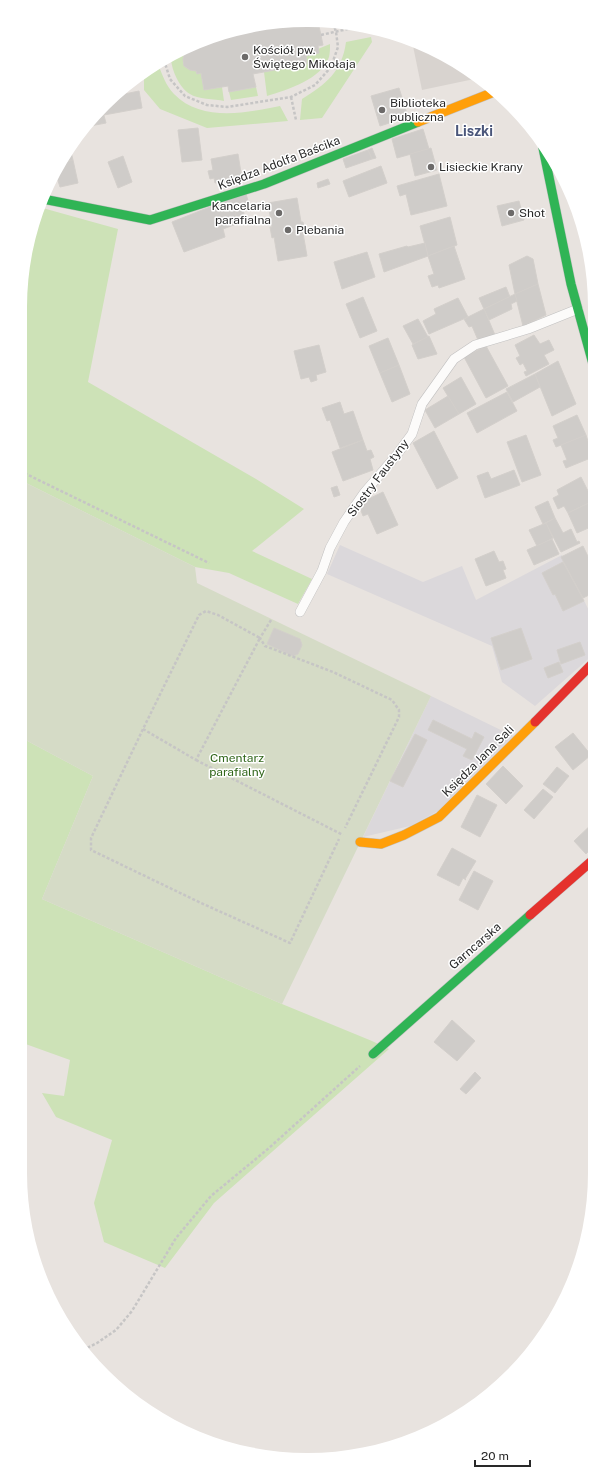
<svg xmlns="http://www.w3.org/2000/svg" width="615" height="1480" viewBox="0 0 615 1480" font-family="'Public Sans',sans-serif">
<rect width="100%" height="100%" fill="#e8e3df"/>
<!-- industrial -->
<g fill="#dbd8db">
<polygon points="340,545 423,582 462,566 476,600 562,555 593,619 594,654 535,706 502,682 492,646 327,574"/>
<polygon points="431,696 513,736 438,811 410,826 363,837"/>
</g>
<!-- green -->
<g fill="#cde2b7">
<path d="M371,37l1,5 -50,76 -22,2 2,-21c24,-15 40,-27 44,-57z"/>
<path d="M195,44l-3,2v3c-8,4 -8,8 -8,17l6,4 6,1 1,3 4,-1 3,17 18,-3 2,14c-9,-2 -27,-2 -34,-7 -11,-6 -20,-27 -19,-39l9,-5z"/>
<path d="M330,44c0,4 0,9 -1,13 -7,22 -42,33 -62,39l-3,-24 43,-8 -1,-8 13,-3 -1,-4z"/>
<path d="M158,64c4,10 8,22 16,30 27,28 72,19 106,12l8,15 -81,7 -47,-19 -16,-19v-18z"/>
<polygon points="256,87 258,96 231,100 229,92"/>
<polygon points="39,207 118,229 88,382 256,479 304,509 252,551 312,579 298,604 229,573 195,567 20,480 20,308 35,215"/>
<polygon points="20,737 93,776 42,899 282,1004 372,1041 389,1049 214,1203 165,1268 104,1242 94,1203 112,1140 56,1117 42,1093 64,1096 70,1060 20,1042"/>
</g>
<!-- cemetery -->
<polygon fill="#d5dbc6" points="20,480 195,567 197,583 431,696 282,1004 42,899 93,776 20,737"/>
<!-- plaza -->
<polygon fill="#d8d3cf" points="412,41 467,68 479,78 422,90"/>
<!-- building -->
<g fill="#cfccc9" stroke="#d3cfcb">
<polygon points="288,21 299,21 299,23 313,21 314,27 319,26 323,45 318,46 319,53 306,56 307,64 253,74 256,87 229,92 228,86 204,90 201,73 197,74 196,71 190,70 184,66 183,59 184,55 186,53 192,49 192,46 195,44 233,30"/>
<polygon points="399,88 408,117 380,126 371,96"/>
<polygon points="139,91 142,108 104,115 102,108 115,96"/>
<polygon points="102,108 106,123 90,126 89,121"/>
<polygon points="198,128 202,160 182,162 178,130"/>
<polygon points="423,129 429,149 397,158 392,139"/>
<polygon points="70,148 73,160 59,163"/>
<polygon points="372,148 376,158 372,159 368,150"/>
<polygon points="431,148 437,170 415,176 410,154"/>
<polygon points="368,150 372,159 346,168 343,159"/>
<polygon points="238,154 242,179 215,183 214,178 210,179 208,171 213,170 211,159"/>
<polygon points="123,156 132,182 118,188 108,162"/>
<polygon points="73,160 78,183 60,187 55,171 58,164"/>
<polygon points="381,166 387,183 349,197 343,181"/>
<polygon points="439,174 447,206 411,215 406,194 400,196 397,186"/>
<polygon points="328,179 330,184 318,188 317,183"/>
<polygon points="246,194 250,207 243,210 244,214 237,217 230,200"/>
<polygon points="297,198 301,222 303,222 305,232 303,233 307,256 278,261 274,237 272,238 270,227 272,227 268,203"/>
<polygon points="230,199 239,223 223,229 225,237 184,252 172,222"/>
<polygon points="519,201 524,220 502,226 497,206"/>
<polygon points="450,217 457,245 428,256 420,226"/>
<polygon points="425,243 428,256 384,272 379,254 407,246 408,247"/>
<polygon points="454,246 465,279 439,288 438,285 432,287 428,276 434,274 428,256"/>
<polygon points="367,252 375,277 342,289 334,262"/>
<polygon points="527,256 533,259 538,284 515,294 509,265"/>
<polygon points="538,284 546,315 523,326 515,294"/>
<polygon points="506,287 510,297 484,309 479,298"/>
<polygon points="515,294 517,301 511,304 512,309 489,320 484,309"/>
<polygon points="363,297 377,331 360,338 346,304"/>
<polygon points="458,298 468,317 429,334 423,321 436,314 434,309"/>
<polygon points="484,309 495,335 478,340 472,326 469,327 464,319"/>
<polygon points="418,319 428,337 413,344 403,326"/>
<polygon points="534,335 540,344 549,340 554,350 544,355 549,364 526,376 524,372 527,371 523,363 520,365 516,358 520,356 515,345"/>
<polygon points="429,336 437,354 418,359 412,345"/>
<polygon points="388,338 399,365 380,373 369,346"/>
<polygon points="319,345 326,372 316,375 317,380 311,382 309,377 301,379 294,351"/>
<polygon points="486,346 508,386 486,398 464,357"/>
<polygon points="558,361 576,404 552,416 535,374"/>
<polygon points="399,365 410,394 392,402 380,373"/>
<polygon points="535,374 540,387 513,402 506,389"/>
<polygon points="461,377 476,404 459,414 443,388"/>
<polygon points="507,392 517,411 477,433 467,413"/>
<polygon points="448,396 459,414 435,428 425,410"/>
<polygon points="340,402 344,414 353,411 363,440 340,448 330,420 327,421 322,408"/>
<polygon points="577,415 586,435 556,447 553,440 558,438 553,426"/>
<polygon points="434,431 458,478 437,489 413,443"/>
<polygon points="526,435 541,475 522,482 507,442"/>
<polygon points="586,435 593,457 566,468 563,461 567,460 561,445"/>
<polygon points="363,440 367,451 371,450 374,457 370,459 373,470 343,481 332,452"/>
<polygon points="514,470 520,485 485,498 477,476 488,472 491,479"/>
<polygon points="581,477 593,501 568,513 564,506 558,509 553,498 559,495 557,490"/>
<polygon points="337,486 340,495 334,497 331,488"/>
<polygon points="383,492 398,525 377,534 368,514 363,516 360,508 364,506 362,502"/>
<polygon points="548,501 555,518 543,524 535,507"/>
<polygon points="593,501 593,526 577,533 568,513"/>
<polygon points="555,518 563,533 571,529 577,542 579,541 580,543 561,552 546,523"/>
<polygon points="546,523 553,538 537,546 529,530"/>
<polygon points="552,539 559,554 534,565 527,550"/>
<polygon points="583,546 593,567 593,593 583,598 561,557"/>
<polygon points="494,551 499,562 503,561 506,569 503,570 506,578 486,586 475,559"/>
<polygon points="563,562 584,601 563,611 555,594 553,595 542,573"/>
<polygon points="274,628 300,639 302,645 298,654 293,656 267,644"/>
<polygon points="521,628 532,659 501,670 491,638"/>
<polygon points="580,642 585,655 561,664 557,650"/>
<polygon points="559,662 563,672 548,678 544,668"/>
<polygon points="433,720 472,739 475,732 484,737 472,760 463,756 467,749 428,730"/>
<polygon points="573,733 591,755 573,770 555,747"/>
<polygon points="415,734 427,740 403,787 390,781"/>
<polygon points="503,766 523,786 506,804 486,784"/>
<polygon points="557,767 569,776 555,793 543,784"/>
<polygon points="543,789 553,797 534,819 524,810"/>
<polygon points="477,795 497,805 480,837 461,827"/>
<polygon points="594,822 594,846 586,854 574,841"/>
<polygon points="452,848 476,861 465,879 466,880 463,878 459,886 437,875"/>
<polygon points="474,871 493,881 478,910 459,900"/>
<polygon points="452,1020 475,1041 457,1061 434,1042"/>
<polygon points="475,1072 481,1078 466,1094 460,1089"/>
</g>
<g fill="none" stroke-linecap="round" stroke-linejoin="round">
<!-- lane casing -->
<g stroke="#c1c0c0" stroke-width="10">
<polyline id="lane" points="300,612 322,571 330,548 344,522 364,493 395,457 412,434 422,404 454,359 475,345 528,329 578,309"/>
</g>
<!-- fast casing -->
<g stroke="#c1c0c0" stroke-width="10">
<g id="fast">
<polyline points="543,148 571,284 593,364"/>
<polyline points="43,199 150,220 264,184 418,122"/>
<polyline points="373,1054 530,915"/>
</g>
</g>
<!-- slow casing -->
<g stroke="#c1c0c0" stroke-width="10">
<g id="slow">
<polyline points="418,122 494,92"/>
<polyline points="360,842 381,844 404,835 439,817 535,722"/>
</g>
</g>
<!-- jam casing -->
<g stroke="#c1c0c0" stroke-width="10">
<g id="jam">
<polyline points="535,722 594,662"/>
<polyline points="530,915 594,859"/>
</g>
</g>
<!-- path -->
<g stroke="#c6c5c5" stroke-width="2.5" stroke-dasharray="3 2" stroke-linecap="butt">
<polyline points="321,35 361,26"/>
<polyline points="164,60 170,79 185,96 207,105 227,107 291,97 315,85 331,67 338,47 336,32 333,22"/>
<polyline points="291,97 296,120"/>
<polyline points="20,471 209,563"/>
<polyline points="271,620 260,638 265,646 333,672 392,700 399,710 399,717 345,828"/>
<polyline points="143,729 196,760 260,638 218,615 206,611 199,615 143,729 91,838 91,850 201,903 290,943 339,839"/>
<polyline points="196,760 343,835"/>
<polyline points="83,1350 97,1343 116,1330 132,1311 176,1238 211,1196 269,1148 360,1066"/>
</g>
<!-- lane -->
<use href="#lane" stroke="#fcfbfa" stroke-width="9"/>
<!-- fast -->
<use href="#fast" stroke="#30b455" stroke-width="9"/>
<!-- slow -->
<use href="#slow" stroke="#ff9f0a" stroke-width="9"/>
<!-- jam -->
<use href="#jam" stroke="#e5322d" stroke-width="9"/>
</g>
<!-- markers -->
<g fill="#6c6a69" stroke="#fff" stroke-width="1.5">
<circle cx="245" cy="57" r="4"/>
<circle cx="382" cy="110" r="4"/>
<circle cx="431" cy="167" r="4"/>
<circle cx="279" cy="213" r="4"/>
<circle cx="511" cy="213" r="4"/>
<circle cx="288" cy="230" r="4"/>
</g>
<g text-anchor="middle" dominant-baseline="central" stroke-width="3" stroke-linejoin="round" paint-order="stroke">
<!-- poi labels -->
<g font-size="12" fill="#292929" stroke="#fff" text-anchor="start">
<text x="253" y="50">Kościół pw.<tspan x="253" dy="14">Świętego Mikołaja</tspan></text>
<text x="390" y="103">Biblioteka<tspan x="390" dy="14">publiczna</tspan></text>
<text x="439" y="167">Lisieckie Krany</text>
<text x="271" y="206" text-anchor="end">Kancelaria<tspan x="271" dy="14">parafialna</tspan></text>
<text x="519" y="213">Shot</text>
<text x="296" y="230">Plebania</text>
</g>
<!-- street labels -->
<g font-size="12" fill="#292929" stroke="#fff">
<text transform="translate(279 163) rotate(-21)">Księdza Adolfa Baścika</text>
<text transform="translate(378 478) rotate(-53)">Siostry Faustyny</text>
<text transform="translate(478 761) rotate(-45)">Księdza Jana Sali</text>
<text transform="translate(475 946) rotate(-41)">Garncarska</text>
</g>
<!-- park labels -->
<g font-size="12" fill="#30661a" stroke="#fff">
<text x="237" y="758">Cmentarz<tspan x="237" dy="14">parafialny</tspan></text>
</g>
<!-- quarter labels -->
<g font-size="14" font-weight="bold" fill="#4a567a" stroke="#fff">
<text x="474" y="131">Liszki</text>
</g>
</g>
<!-- crop -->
<path d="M0 0H615V1480H0ZM307 27H308A280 280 0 0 1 588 307V1173A280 280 0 0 1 308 1453H307A280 280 0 0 1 27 1173V307A280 280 0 0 1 307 27Z" fill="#fff" fill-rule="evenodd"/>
<!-- scale -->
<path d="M475 1460v6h55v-6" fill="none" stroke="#292929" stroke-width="2"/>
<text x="481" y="1460" font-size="12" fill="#292929" stroke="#ffffff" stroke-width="3" paint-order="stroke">20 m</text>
</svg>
